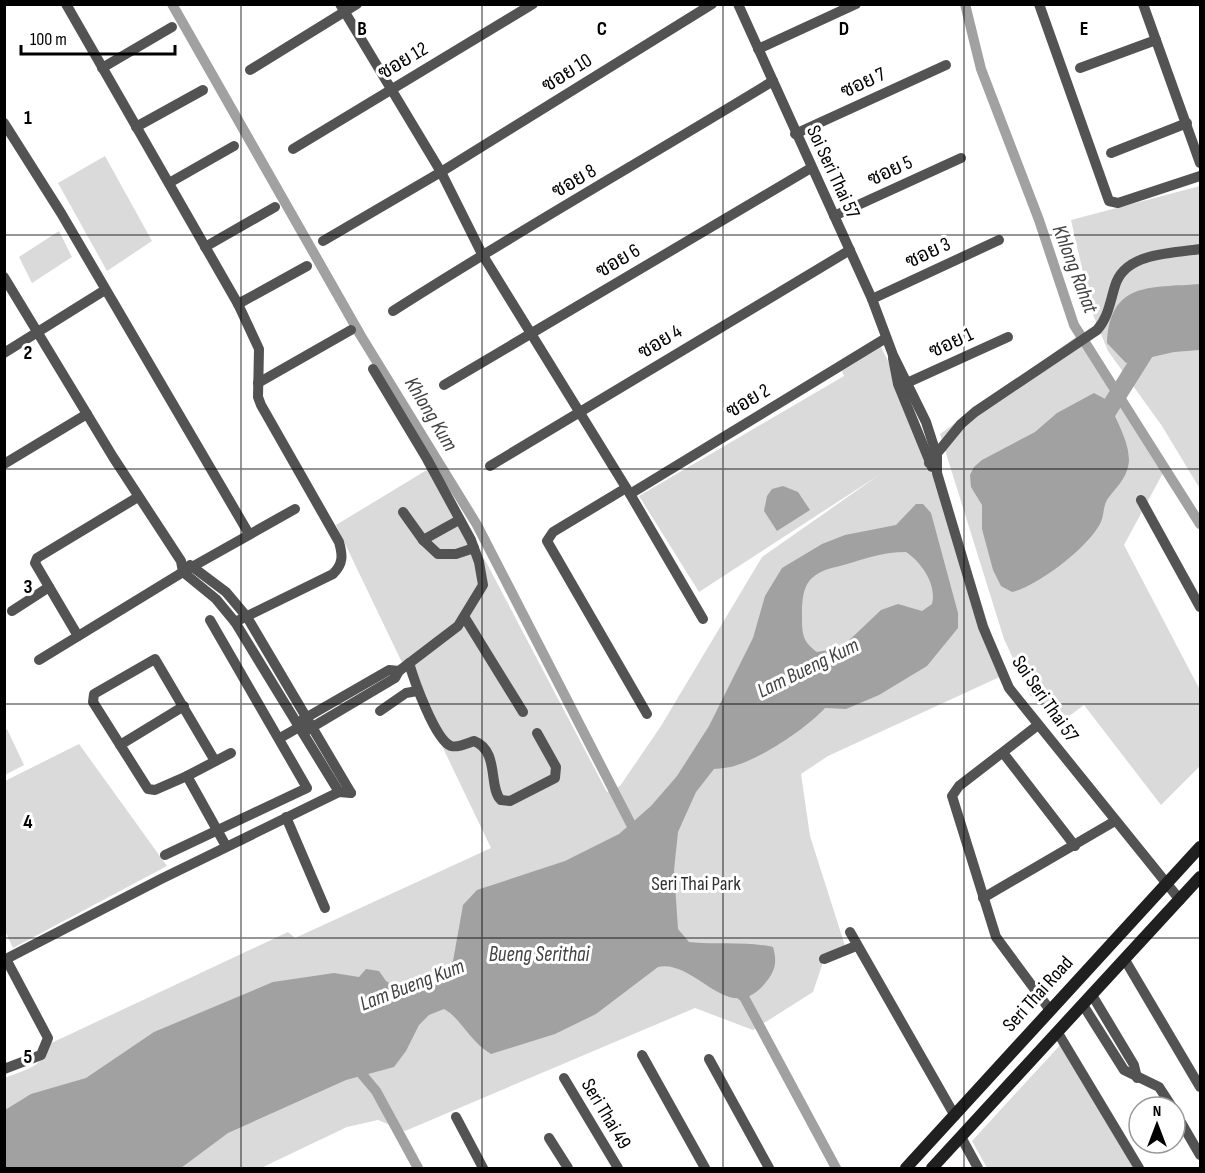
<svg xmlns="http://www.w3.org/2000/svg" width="1205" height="1173" viewBox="0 0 1205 1173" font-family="'Sofia Sans Condensed',Sarabun,sans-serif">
<rect width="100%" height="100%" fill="#fff"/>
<!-- green -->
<g fill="#dadada">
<polygon points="105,156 152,241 107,271 58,183"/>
<polygon points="1200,186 1200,489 1162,426 1108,351 1092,312 1071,220"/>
<polygon points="59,231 72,257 32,283 19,257"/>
<polygon points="1076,337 1163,473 1124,545 1200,690 1200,766 1161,805 1084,705 1061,722 1030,695 1004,639 940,434"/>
<path d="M881,347c53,105 88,216 123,328l-176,81 -27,18 9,62 36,113 -22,10 -11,33 -60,38 -58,-22 -290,123 -27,-11 -31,7 -86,41h-256l-1,-90c18,-7 43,-12 43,-33l241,-113 7,6 196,-90 -155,-323 99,-60 172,327 13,-6 41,-60 101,-169 117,-82 -180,117 -60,-96 205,-120 -2,-5z"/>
<polygon points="7,729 24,765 5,775 5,731"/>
<polygon points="79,744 167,866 13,948 5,931 5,781"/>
<polygon points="1061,1044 1133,1168 987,1168 972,1141"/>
</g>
<!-- water -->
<g fill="#a1a1a1" fill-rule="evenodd">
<path d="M1200,284v66l-26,2 -48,11 -19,-20c3,-62 43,-55 93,-59z"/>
<path d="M1094,393l13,7c8,17 22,41 22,60 -1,18 -13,27 -22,40 -4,7 -3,15 -6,22 -12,25 -63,64 -89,70l-11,-6 -8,-16 -11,-41v-24l-11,-18 -1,-12 4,-8 8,-7 53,-28 22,-19z"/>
<polygon points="783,486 798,492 810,510 777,531 764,511 767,496 772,489"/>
<path d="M916,504h7l8,9 27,100v15l-31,38 -48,29 -33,14 -21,-1c-18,20 -62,49 -88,57 -7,3 -15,3 -23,4l-18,23 -18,40 -4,38 4,59 11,13c28,3 56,-1 84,5 4,14 3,23 -7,35 -37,47 -69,-23 -108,-15l-62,47 -41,20 -64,20c-22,-13 -29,-35 -47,-45l-15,6 -10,10 -13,26 -12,16 -48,13 -118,53 -47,35h-176v-58l26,-16 55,-16 68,-46 119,-50 61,-9 25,4 7,-8 13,2 7,10 21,13 35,-18 11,-15 10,-56 14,-15 88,-29 54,-27 32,-28 26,-30 32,-50 44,-88 12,-42 17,-28 40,-24 23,-9 51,-10zM906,552c15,10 31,32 26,52l-10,7 -24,-7 -17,6 -40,38 -24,4c-14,-10 -15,-17 -15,-35 0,-13 0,-30 10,-39 11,-10 23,-10 35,-14 21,-6 36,-12 59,-12z"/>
</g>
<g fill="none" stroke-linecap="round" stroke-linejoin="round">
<!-- canal -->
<g stroke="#a1a1a1" stroke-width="10">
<polyline points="172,4 361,336 477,525 637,836"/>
<polyline points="965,4 981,69 1039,220 1074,325 1200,524"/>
<polyline points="734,989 744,997 836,1168"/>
<polyline points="355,1066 376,1091 418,1168"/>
</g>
<!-- river -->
<polyline stroke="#a1a1a1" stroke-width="18" points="1097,428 1151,342"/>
<!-- street -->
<g stroke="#535353" stroke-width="10">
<path d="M66,4l172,300 21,45 -1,48 3,8 78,137c4,14 4,22 -6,32l-98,48"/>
<polyline points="340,4 441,172 482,254 630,494 703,619"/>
<polyline points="738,4 872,299 893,355 926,422 937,456 937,473 983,627 1009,688 1180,900"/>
<polyline points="1039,4 1109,201 1118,203 1200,176"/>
<polyline points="1143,4 1200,163"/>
<polyline points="758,49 856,4"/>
<polyline points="102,68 172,27"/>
<polyline points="1080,68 1156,40"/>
<polyline points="250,70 357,4"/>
<polyline points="4,123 61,213 249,534"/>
<polyline points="136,127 203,90"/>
<polyline points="795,134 946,65"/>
<polyline points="293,149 533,4"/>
<polyline points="1111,153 1187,123"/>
<polyline points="169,183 234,146"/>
<polyline points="834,216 961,158"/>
<polyline points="323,241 441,172 712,4"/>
<polyline points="205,247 275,207"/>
<polyline points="4,277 113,457 181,561 183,572 216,599 235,622 339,792"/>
<polyline points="872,299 999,240"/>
<polyline points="238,304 307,266"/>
<path d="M393,311c125,-80 254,-153 380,-230"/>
<polyline points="4,353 105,290"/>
<polyline points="893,358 898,384 932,467"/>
<polyline points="909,382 1008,337"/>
<polyline points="258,383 351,330"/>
<polyline points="444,385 811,168"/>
<path d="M929,463l32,-39 14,-12 122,-82c11,-12 13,-28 18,-44 10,-34 56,-32 85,-37"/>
<polyline points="4,464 87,414"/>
<polyline points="490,466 850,250"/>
<polyline points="626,488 553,532 547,541 647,714"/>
<polyline points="630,494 886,338"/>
<polyline points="1141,500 1200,607"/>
<polyline points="403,512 423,540 459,520"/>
<polyline points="423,540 438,554 456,554 474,548"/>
<polyline points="190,565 226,592 247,617 351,793"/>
<polyline points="12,611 49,587"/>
<polyline points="465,618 523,712"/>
<polyline points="78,636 35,563 37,558 138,497"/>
<polyline points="39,660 183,572 295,509"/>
<path d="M409,663c5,17 26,77 42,83 7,2 17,-3 23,-5 26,10 14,47 27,59l9,1 45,-23 1,-11 -19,-34"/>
<polyline points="380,711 406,693 417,691"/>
<polyline points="302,720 389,670 399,671"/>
<polyline points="1038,725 959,786 952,796 996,937 1050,1010"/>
<polyline points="304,732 395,678 399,671 458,626 483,585 479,562 471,540 427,459 373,369"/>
<polyline points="280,738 301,726"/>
<polyline points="120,745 184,706"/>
<polyline points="1004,754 1075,846"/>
<polyline points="215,761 155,659 94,694 93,702 148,789 155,790 187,776 226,846"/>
<polyline points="187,776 231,753"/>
<polyline points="286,817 325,908"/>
<polyline points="165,855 307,788 210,620"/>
<polyline points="983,898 1115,821"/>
<polyline points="850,932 955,1116"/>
<polyline points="824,959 856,946"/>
<polyline points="1125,960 1200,1087"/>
<polyline points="1092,995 1134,1065 1137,1078"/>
<polyline points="1083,1005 1124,1070 1159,1087 1172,1107"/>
<polyline points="1058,1033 1139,1168"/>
<polyline points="642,1055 705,1168"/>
<polyline points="709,1059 769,1168"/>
<polyline points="4,1069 41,1055 48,1038 6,959 161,879 339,792 351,793"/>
<polyline points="564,1078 618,1168"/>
<polyline points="1175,1112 1200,1155"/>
<polyline points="456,1117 483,1168"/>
<polyline points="961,1137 978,1168"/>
<polyline points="549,1138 568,1168"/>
</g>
<!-- secondary -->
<g stroke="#202020" stroke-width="12">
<polyline points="906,1168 1200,847"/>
<polyline points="932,1168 1200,877"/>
</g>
</g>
<!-- grid -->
<path fill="none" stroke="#000" stroke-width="1.5" stroke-opacity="0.55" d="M241,4v1164M482,4v1164M723,4v1164M964,4v1164M4,235h1196M4,469h1196M4,704h1196M4,938h1196"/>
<g text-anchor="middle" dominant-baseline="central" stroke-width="6" stroke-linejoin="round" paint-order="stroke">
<!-- street labels -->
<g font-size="20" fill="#000" stroke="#fff">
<text transform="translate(403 61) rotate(-31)">ซอย 12</text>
<text transform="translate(567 73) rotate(-32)">ซอย 10</text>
<text transform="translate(863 83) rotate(-25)">ซอย 7</text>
<text transform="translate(890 171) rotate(-25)">ซอย 5</text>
<text transform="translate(833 172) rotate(65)">Soi Seri Thai 57</text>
<text transform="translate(574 181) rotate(-30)">ซอย 8</text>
<text transform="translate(928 253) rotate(-25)">ซอย 3</text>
<text transform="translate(618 261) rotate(-31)">ซอย 6</text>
<text transform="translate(660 342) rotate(-31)">ซอย 4</text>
<text transform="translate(951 343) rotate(-25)">ซอย 1</text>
<text transform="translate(748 401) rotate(-31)">ซอย 2</text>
<text transform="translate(1045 699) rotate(55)">Soi Seri Thai 57</text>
<text transform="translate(1038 994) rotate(-48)">Seri Thai Road</text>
<text transform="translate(606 1114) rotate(59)">Seri Thai 49</text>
</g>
<!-- park labels -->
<g font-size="20" fill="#313131" stroke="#fff">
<text x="696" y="884">Seri Thai Park</text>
</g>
<!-- water labels -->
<g font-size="21" font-style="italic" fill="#424242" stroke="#fff">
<text transform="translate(1075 269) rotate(69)">Khlong Rahat</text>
<text transform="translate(431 414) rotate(59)">Khlong Kum</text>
<text transform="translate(808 668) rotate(-26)">Lam Bueng Kum</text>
<text x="539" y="954">Bueng Serithai</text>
<text transform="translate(412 985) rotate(-21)">Lam Bueng Kum</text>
</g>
</g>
<g font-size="20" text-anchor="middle" font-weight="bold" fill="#000" stroke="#fff" stroke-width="6" stroke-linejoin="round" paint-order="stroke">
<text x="362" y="35">B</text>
<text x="602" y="35">C</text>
<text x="844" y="35">D</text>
<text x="1084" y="35">E</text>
<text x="28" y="124">1</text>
<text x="28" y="359">2</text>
<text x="28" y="593">3</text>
<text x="28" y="828">4</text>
<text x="28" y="1063">5</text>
</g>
<!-- border -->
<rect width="1205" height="1173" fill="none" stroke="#000000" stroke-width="12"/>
<!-- north arrow -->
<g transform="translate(1157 1125)"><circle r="28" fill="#ffffff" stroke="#999999" stroke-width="1.5"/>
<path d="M0-4.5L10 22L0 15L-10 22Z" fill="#000000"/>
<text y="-9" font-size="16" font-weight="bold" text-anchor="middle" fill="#000000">N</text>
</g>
<!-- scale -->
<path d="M21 45v9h154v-9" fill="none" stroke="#000000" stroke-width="3"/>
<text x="30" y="45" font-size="18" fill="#000000" stroke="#ffffff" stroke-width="4.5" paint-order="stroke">100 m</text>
</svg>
